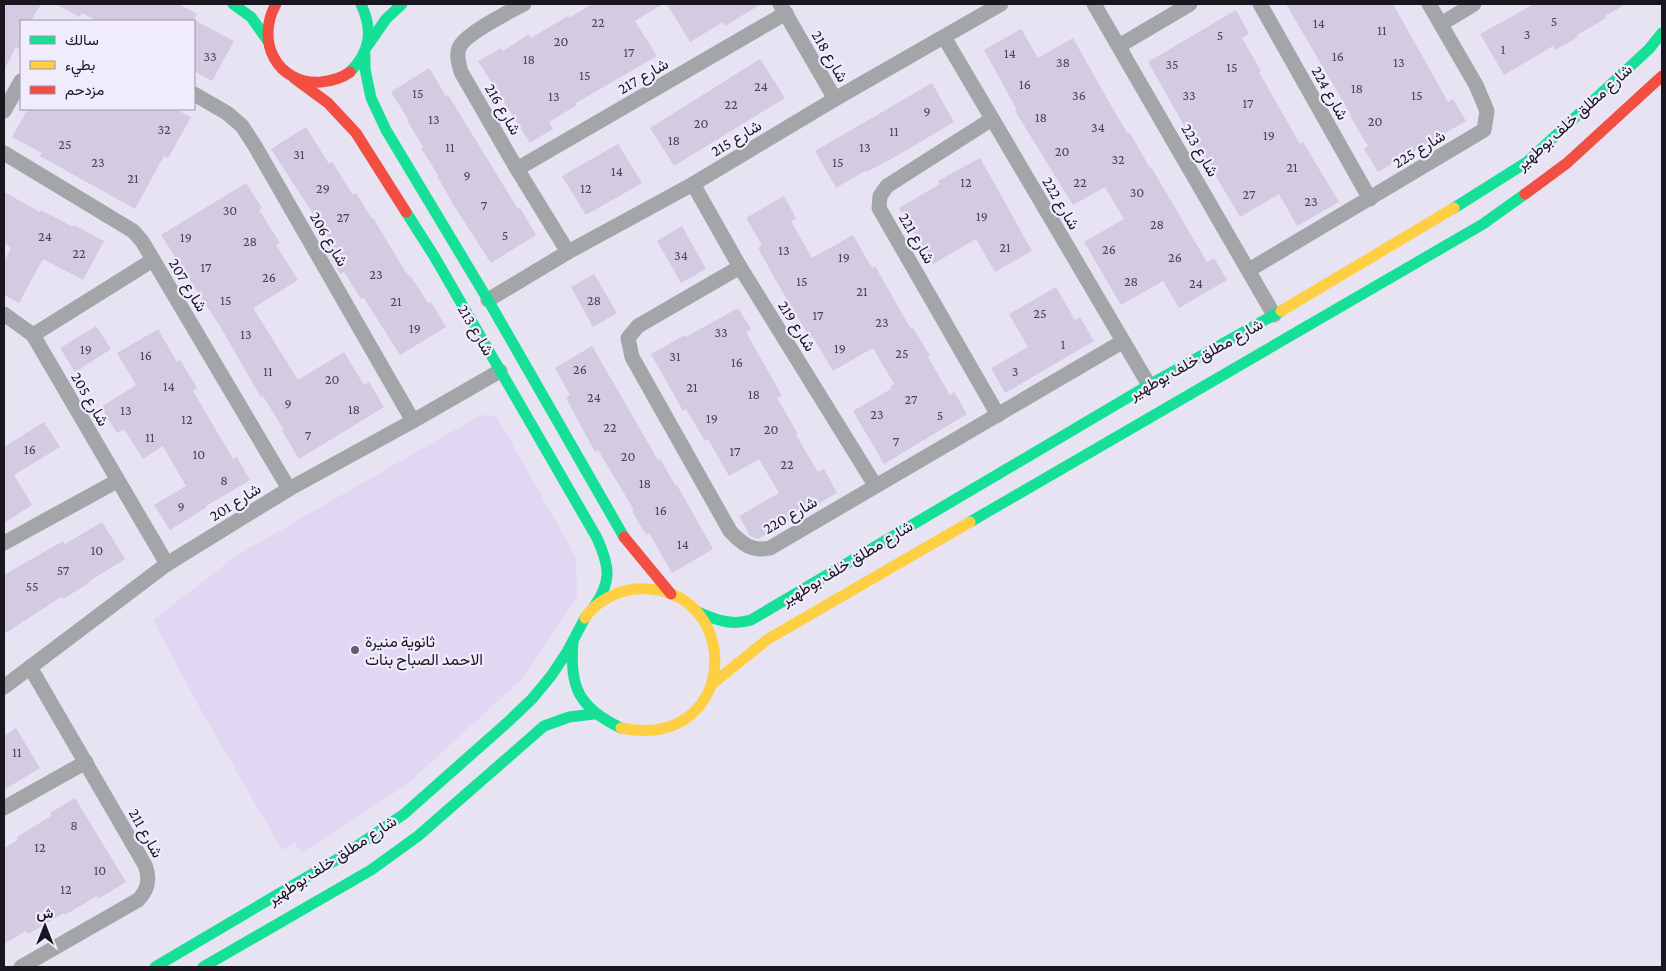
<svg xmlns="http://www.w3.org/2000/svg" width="1666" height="971" viewBox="0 0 1666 971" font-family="'Crimson Pro',Vazirmatn,serif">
<rect width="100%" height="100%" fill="#e8e3f3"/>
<!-- built -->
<polygon fill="#e0d7f2" points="481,415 497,417 576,557 577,596 521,680 405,786 301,853 295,843 282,850 197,703 153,620 239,554"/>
<!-- building -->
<g fill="#d2cbe1">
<polygon points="4,4 41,4 31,21 21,21 21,50 16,47 4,70"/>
<polygon points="56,4 179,4 197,14 194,20 234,41 212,81 194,71 194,20 98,21 82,13 80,17"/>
<polygon points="592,4 663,4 635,21 657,56 576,103 577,105 549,122 553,129 530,143 478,61 501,48 503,51 529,34 531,38 568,16 569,18"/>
<polygon points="667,4 761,4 725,26 723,22 690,42"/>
<polygon points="1286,4 1393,4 1448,102 1453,99 1466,121 1378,172 1364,149 1368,146 1350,116 1351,115"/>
<polygon points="1534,4 1626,4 1605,16 1606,18 1577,35 1578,37 1555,50 1553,46 1504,75 1480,34"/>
<polygon points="1236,10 1249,34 1242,38 1261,71 1259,72 1300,144 1303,142 1339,202 1297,226 1279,194 1240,217 1201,151 1199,152 1148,62"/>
<polygon points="1021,29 1038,58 1073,38 1109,102 1128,134 1130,133 1150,168 1151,167 1207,262 1214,258 1227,280 1179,308 1163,281 1121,305 1084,242 1124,219 1105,187 1073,205 1015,111 1017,110 984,50"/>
<polygon points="760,59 785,98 674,166 650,128"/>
<polygon points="429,68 446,96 448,95 518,209 520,208 536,235 491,263 454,206 437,176 438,175 421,148 423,147 407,120 408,119 391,92"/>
<polygon points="932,83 954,122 893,158 866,172 865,171 836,188 815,151"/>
<polygon points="28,109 175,109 191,117 168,158 164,156 135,209 40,156 42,153 12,137"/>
<polygon points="306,127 329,164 332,162 353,195 356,193 372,219 373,218 408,276 410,275 428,303 431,302 446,327 400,355 364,298 361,299 344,272 340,274 324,248 332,243 271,149"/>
<polygon points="618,144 642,183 586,215 562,176"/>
<polygon points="980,158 1032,251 995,272 976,239 933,264 899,208 940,184 938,181"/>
<polygon points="246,183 262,208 259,210 280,243 276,245 298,280 253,308 298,380 344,352 364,385 369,382 384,407 299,459 282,431 284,430 263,396 261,397 221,328 161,235"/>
<polygon points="4,192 40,212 41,210 73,227 74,225 104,241 83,280 43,259 19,303 4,295 4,261 11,248 4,243"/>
<polygon points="784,196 796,218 791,221 812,258 853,235 872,268 875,266 911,329 913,328 930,356 928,357 950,395 954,392 967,414 884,464 853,411 891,389 890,387 894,384 873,348 833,371 813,337 810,338 775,279 758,248 762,245 746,218"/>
<polygon points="682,226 706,269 681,283 657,241"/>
<polygon points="594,274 617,313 593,327 571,287"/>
<polygon points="1056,287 1075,320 1080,317 1094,341 1005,393 991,368 1028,347 1009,314"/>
<polygon points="738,308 751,329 746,332 782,396 777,398 798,434 796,435 818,472 824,469 837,493 758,539 750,536 739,516 779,493 759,459 729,476 708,439 705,441 686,409 683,411 651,354 685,335 686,337"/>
<polygon points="96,326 111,349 75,372 60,348"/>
<polygon points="158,329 177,362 180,360 197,388 193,391 233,459 237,457 250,480 206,506 207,507 170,530 154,505 186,486 163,446 143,459 124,429 117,433 101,407 136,385 117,353"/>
<polygon points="592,346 658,460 660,459 676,486 677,485 713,549 672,573 649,533 646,535 632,511 634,510 598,450 595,452 566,398 570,395 555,368"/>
<polygon points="44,422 60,447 14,475 32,505 4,523 4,447"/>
<polygon points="102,522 125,559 88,582 89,583 63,599 61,597 4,634 4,575 63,541 65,544"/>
<polygon points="16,728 40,768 4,790 4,736"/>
<polygon points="75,798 126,882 98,899 97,896 65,915 64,913 28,934 26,931 4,944 4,848 18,840 17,837 51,816 50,813"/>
</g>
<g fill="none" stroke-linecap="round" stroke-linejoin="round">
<!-- street -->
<g stroke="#a3a6a9" stroke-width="15">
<path d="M524,4c-15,8 -60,30 -65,44 -3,8 0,16 2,24l56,97 51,83"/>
<polyline points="780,4 835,99"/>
<polyline points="1094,4 1274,315"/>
<polyline points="1260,4 1370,199"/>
<polyline points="1441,24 1474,4"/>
<polyline points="944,37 1149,385"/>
<polyline points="1119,46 1190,4"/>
<polyline points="194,94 227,113 242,126 255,146 413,421"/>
<polyline points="4,111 21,81"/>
<polyline points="992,119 887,186 880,196 879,208 998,415"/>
<polyline points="4,153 133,231 142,241 289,489"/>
<polyline points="517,169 786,13"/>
<polyline points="693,184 740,267 875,485"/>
<path d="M740,267l-102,59 -10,12 4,19 98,174c12,13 22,21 40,17l352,-206"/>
<polyline points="1249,270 1484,130 1487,111 1476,85 1429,4"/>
<polyline points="488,300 568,252 693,184 835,99 1001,4"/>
<polyline points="4,314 33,335 167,564"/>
<polyline points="33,335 153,260"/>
<polyline points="4,543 117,481"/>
<polyline points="4,687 167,564 289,489 413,421 500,371"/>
<polyline points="4,808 86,762"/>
<path d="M21,967l117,-67c11,-11 12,-22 7,-35l-115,-198"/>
</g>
<!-- fast -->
<g stroke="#16e098" stroke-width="11">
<polyline points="233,4 251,17 268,41"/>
<polyline points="368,45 386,19 402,4"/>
<polyline points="365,55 365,69 371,98 386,130 488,300 624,537"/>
<path d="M350,72c21,-21 23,-42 11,-68"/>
<polyline points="1454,208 1527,162 1649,49 1662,33"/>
<path d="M406,212l28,44 163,282c13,29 15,43 -3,69"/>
<polyline points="970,522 1483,224 1525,194"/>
<path d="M698,612c18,8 34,14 53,8l398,-235 132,-74"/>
<path d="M573,642c-4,45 6,66 48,86"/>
<polyline points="155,967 341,857 404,814 509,721 532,699 551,676 567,652 585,618"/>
<polyline points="203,967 371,870 418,836 544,726 569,717 594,714"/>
</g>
<!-- slow -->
<g stroke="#ffcf43" stroke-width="11">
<polyline points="1281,311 1454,208"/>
<path d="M585,618c11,-17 32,-27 51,-29 108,-7 107,163 -15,139"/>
<polyline points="712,684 768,639 970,522"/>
</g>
<!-- jam -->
<g stroke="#f24e42" stroke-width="11">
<path d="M276,4c-21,37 1,81 45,78 10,-1 21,-4 29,-10"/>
<polyline points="294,78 328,103 356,133 406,212"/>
<polyline points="1525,194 1567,163 1662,76"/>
<polyline points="624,537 671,594"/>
</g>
</g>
<!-- markers -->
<circle fill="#615e69" stroke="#f1ecfd" stroke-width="2" cx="355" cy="650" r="5"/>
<g text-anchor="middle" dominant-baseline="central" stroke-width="4.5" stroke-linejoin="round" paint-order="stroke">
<!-- number labels -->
<g font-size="14" fill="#494552">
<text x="1554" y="21">5</text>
<text x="598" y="22">22</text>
<text x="1319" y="23">14</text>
<text x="1382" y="30">11</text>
<text x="1527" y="34">3</text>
<text x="1220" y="35">5</text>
<text x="561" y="41">20</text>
<text x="1503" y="49">1</text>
<text x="629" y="52">17</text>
<text x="1010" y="53">14</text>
<text x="210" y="56">33</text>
<text x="1338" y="56">16</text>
<text x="529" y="59">18</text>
<text x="1063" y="62">38</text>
<text x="1399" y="62">13</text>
<text x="1172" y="64">35</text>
<text x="1232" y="67">15</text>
<text x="585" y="75">15</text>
<text x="1025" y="84">16</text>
<text x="761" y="86">24</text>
<text x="1357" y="88">18</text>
<text x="418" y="93">15</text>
<text x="1079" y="95">36</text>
<text x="1189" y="95">33</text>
<text x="1417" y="95">15</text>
<text x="554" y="96">13</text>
<text x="1248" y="103">17</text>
<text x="731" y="104">22</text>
<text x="927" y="111">9</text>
<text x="1041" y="117">18</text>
<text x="434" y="119">13</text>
<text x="1375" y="121">20</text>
<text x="701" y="123">20</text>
<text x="1098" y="127">34</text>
<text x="164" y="129">32</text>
<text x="894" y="131">11</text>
<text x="1269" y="135">19</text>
<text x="674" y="140">18</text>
<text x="65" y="144">25</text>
<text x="450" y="147">11</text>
<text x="865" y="147">13</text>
<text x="1062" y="151">20</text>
<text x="299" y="154">31</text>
<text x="1118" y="159">32</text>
<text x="98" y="162">23</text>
<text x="838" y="162">15</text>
<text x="1292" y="167">21</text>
<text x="617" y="171">14</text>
<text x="467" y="175">9</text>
<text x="133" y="178">21</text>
<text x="966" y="182">12</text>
<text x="1080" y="182">22</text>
<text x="323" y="188">29</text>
<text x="586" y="188">12</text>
<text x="1137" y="192">30</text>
<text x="1249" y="194">27</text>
<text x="1311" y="201">23</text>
<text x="484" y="205">7</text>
<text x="230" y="210">30</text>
<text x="982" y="216">19</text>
<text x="343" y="217">27</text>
<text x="1157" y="224">28</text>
<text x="505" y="235">5</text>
<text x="45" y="236">24</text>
<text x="186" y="237">19</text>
<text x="250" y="241">28</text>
<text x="1005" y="247">21</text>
<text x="1109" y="249">26</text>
<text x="784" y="250">13</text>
<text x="79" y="253">22</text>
<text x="681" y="255">34</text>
<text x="844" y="257">19</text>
<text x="1175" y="257">26</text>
<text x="206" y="267">17</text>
<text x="376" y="274">23</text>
<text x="269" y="277">26</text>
<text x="802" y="281">15</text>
<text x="1131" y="281">28</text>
<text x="1196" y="283">24</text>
<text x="862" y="291">21</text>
<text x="226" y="300">15</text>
<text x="594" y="300">28</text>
<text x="396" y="301">21</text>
<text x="1040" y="313">25</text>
<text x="818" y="315">17</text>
<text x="882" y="322">23</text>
<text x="415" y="328">19</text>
<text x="721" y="332">33</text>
<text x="246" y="334">13</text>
<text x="1063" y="344">1</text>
<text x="840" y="348">19</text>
<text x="86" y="349">19</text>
<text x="902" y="353">25</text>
<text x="146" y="355">16</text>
<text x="675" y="356">31</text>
<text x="737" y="362">16</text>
<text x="580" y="369">26</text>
<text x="268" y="371">11</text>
<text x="1015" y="371">3</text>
<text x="332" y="379">20</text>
<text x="169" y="386">14</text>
<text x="692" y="387">21</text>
<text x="754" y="394">18</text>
<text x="594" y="397">24</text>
<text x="911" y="399">27</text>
<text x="288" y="403">9</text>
<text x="354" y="409">18</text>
<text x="126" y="410">13</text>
<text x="877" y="414">23</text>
<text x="940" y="415">5</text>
<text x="712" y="418">19</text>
<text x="187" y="419">12</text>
<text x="610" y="427">22</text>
<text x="771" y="429">20</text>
<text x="308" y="435">7</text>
<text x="150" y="437">11</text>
<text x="896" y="441">7</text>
<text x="30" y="449">16</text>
<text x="735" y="451">17</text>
<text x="199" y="454">10</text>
<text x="628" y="456">20</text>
<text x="787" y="464">22</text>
<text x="224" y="480">8</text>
<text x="645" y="483">18</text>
<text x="181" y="506">9</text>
<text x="661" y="510">16</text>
<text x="683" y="544">14</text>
<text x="97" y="550">10</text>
<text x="63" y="570">57</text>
<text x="32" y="586">55</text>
<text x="17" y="752">11</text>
<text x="74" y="825">8</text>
<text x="40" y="847">12</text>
<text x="100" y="870">10</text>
<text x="66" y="889">12</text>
</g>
<!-- street labels -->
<g font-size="16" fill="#19161f" stroke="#f1ecfd">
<text transform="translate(830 56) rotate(60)">شارع 218</text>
<text transform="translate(643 76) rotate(-30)">شارع 217</text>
<text transform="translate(1330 93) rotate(61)">شارع 224</text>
<text transform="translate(503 109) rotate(60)">شارع 216</text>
<text transform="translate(1574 117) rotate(-42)">شارع مطلق خلف بوطهير</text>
<text transform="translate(736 138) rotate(-31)">شارع 215</text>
<text transform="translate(1419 149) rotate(-31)">شارع 225</text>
<text transform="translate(1200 150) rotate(60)">شارع 223</text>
<text transform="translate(1061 203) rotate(60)">شارع 222</text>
<text transform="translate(917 238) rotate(60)">شارع 221</text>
<text transform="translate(329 239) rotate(60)">شارع 206</text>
<text transform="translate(188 285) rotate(59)">شارع 207</text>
<text transform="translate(797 326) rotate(58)">شارع 219</text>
<text transform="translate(476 330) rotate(60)">شارع 213</text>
<text transform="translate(1196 359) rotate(-29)">شارع مطلق خلف بوطهير</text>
<text transform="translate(90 399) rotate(60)">شارع 205</text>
<text transform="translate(235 502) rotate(-32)">شارع 201</text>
<text transform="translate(790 515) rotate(-30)">شارع 220</text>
<text transform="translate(847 563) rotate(-31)">شارع مطلق خلف بوطهير</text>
<text transform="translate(146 833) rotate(61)">شارع 211</text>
<text transform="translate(332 860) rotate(-33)">شارع مطلق خلف بوطهير</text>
</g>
<!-- poi labels -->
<g font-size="16" fill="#19161f" stroke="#f1ecfd" text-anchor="start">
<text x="365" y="641">ثانوية منيرة<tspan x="365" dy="18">الاحمد الصباح بنات</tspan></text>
</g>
</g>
<!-- border -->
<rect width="1666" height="971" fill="none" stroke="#19161f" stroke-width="10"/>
<!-- legend -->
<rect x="20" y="20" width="175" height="90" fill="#f1ecfd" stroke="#9b96a4"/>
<rect x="30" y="36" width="25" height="8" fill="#16e098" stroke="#9b96a4"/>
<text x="65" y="45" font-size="15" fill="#19161f">سالك</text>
<rect x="30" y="61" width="25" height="8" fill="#ffcf43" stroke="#9b96a4"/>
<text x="65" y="70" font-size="15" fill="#19161f">بطيء</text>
<rect x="30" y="86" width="25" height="8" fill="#f24e42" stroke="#9b96a4"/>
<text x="65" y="95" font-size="15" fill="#19161f">مزدحم</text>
<!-- north arrow -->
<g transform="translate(45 926)" stroke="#f1ecfd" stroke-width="4" paint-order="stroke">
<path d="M0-4L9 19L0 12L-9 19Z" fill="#19161f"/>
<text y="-8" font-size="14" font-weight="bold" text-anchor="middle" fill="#19161f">ش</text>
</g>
</svg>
